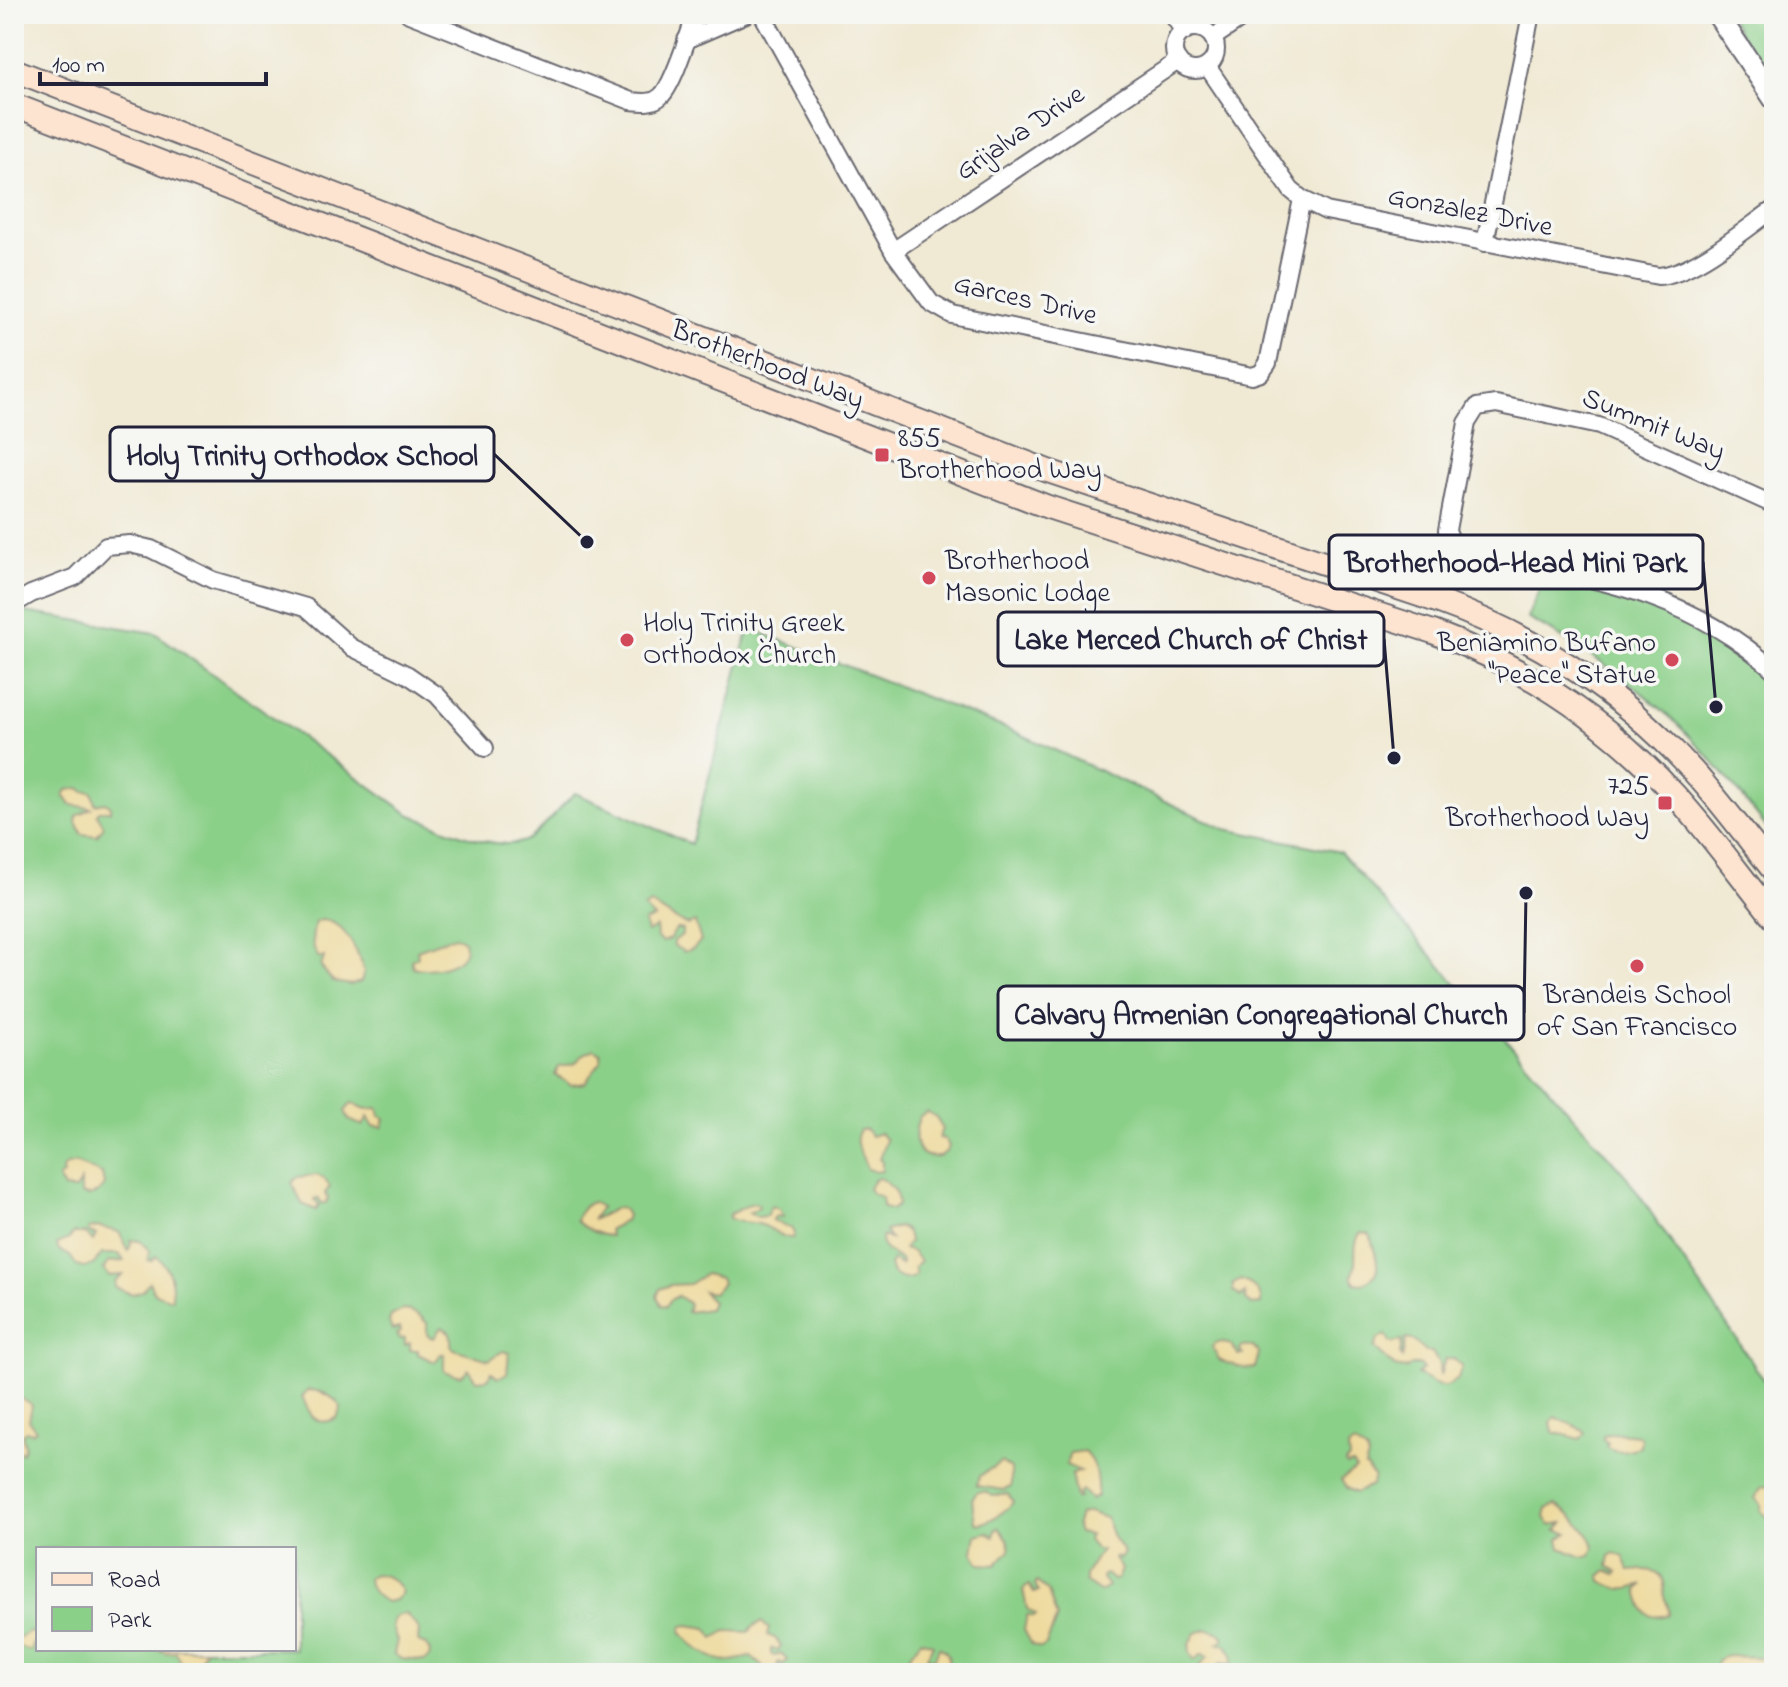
<svg xmlns="http://www.w3.org/2000/svg" width="1788" height="1687" viewBox="0 0 1788 1687" font-family="'Indie Flower',sans-serif">
<rect width="100%" height="100%" fill="#f6f6f2"/>
<filter id="ink" filterUnits="userSpaceOnUse"><feTurbulence type="fractalNoise" baseFrequency=".0125" numOctaves="2"/><feDisplacementMap in="SourceGraphic" scale="16" xChannelSelector="R" yChannelSelector="G"/><feConvolveMatrix kernelMatrix="1 2 1 2 8 2 1 2 1" color-interpolation-filters="sRGB"/></filter>
<filter id="wash" filterUnits="userSpaceOnUse"><feTurbulence type="fractalNoise" baseFrequency=".006" numOctaves="4" result="noise"/><feDisplacementMap in="SourceGraphic" scale="32" xChannelSelector="R" yChannelSelector="G"/><feGaussianBlur stdDeviation="1.8" result="paint"/><feColorMatrix in="noise" values="0 0 0 0 0 0 0 0 0 0 0 0 0 0 0 0 0 1.4 0 .05"/><feComposite in="paint" operator="in"/></filter>
<g filter="url(#wash)">
<rect width="100%" height="100%" fill="#f0e9d3"/>
<!-- green -->
<g fill="#8bd089" stroke="#567962" stroke-width="2" fill-rule="evenodd">
<polygon points="1728,14 1767,14 1774,25 1774,84"/>
<path d="M1543,581c91,19 163,38 231,107v149c-26,-33 -51,-66 -79,-95 -48,-51 -107,-92 -168,-124z"/>
<path d="M25,612l130,21 254,181c27,11 95,43 121,24 16,-13 30,-31 45,-45l116,51 58,-216 269,105 207,96 115,23 287,325 147,218v278h-1760v-1047zM38,1549h256v100h-256z"/>
</g>
<!-- sand -->
<g fill="#eeda9e" stroke="#887e6c" stroke-width="2">
<polygon points="80,788 83,791 92,792 95,804 105,802 111,806 110,811 99,811 97,814 104,826 97,836 82,834 76,822 77,816 91,808 72,805 64,796 67,790"/>
<path d="M651,904c12,7 23,16 37,21l7,-3 6,19 -8,8 -9,3 -10,-6v-5l8,-6v-6h-6l-6,10 -8,3 -5,-4 -1,-11 -9,5 -3,-10 10,-4 -10,-10z"/>
<path d="M322,920c23,1 36,33 42,51l-3,11 -10,3 -18,-3 -12,-15 3,-10 -5,1c-9,-12 -7,-23 -4,-36z"/>
<path d="M455,936l9,5c7,24 -33,32 -51,26l-2,-7 7,-3 -1,-7z"/>
<polygon points="594,1049 601,1053 601,1061 585,1083 571,1085 555,1075 559,1067 576,1063 584,1054"/>
<polygon points="352,1103 366,1109 378,1108 380,1116 385,1118 383,1127 373,1126 368,1117 363,1126 349,1120 345,1111"/>
<path d="M927,1112l9,5 6,11 -3,10 6,1 4,7 -2,5 -8,6c-27,2 -26,-21 -20,-40z"/>
<path d="M866,1129l5,7 9,-3 6,7 -7,19 3,3v9l-6,1 -9,-3c-4,-15 -16,-25 -7,-39z"/>
<path d="M75,1163l27,11 2,11c-6,9 -13,14 -23,9v-13l-6,9 -11,-1 -6,-11 5,-3 -1,-4 2,-5z"/>
<polygon points="317,1175 324,1178 330,1187 325,1193 328,1198 326,1203 321,1203 318,1198 314,1199 319,1206 316,1210 302,1204 292,1183 297,1177"/>
<path d="M881,1178c9,9 17,12 17,27l-7,5 -8,-2 -1,-11 -10,-3 -4,-5 6,-10z"/>
<path d="M592,1202l9,5 -9,13 26,-13 5,2 4,6 -2,6 -16,8 1,7c-9,0 -28,-8 -34,-16 3,-9 7,-15 16,-18z"/>
<path d="M752,1203l6,1 1,3 -10,6 9,4 8,-1 5,-10 8,3 4,8 -7,-1 -4,4 19,8 3,5 -1,5c-12,1 -19,-9 -31,-13 -11,-4 -23,-1 -33,-7l1,-4z"/>
<path d="M99,1227l20,5 9,18 3,-5 -1,-5 10,1 10,10 -2,9 3,1 5,-5c14,11 17,25 16,43l-18,-6 -5,-11 -7,9 -9,3 -18,-6v-6l8,-7 -14,1 -6,-7 6,-7 15,-1 -5,-7h-17l-9,11 -10,3 -6,-2 -7,-10 -12,-7 -1,-5 12,-5 5,-6h10l9,8 3,-6 -7,-2 -1,-4z"/>
<path d="M898,1227c9,2 10,7 11,15l-5,7 9,3 7,9 -6,7 2,7c-8,7 -15,4 -23,-1l-3,-9 2,-5 9,5 1,-3c-7,-8 -17,-9 -21,-20l2,-6 7,3 -5,-8z"/>
<path d="M1360,1233l9,1 2,3c3,19 17,37 -10,47l-6,-1 -3,-7c7,-16 -1,-28 8,-43z"/>
<polygon points="705,1274 720,1278 722,1283 713,1293 703,1291 712,1302 709,1309 687,1312 689,1304 678,1296 670,1300 666,1307 661,1305 657,1296 660,1289 670,1285 689,1284"/>
<path d="M1241,1280c11,4 22,12 20,24l-9,1 -6,-5 -1,-7 -4,4 -8,-6v-7z"/>
<path d="M402,1310c11,0 18,5 25,13v12l7,3 7,-11c10,4 11,8 10,18l3,4 35,11 14,-9 6,2 -2,20 -9,5 -7,-6 -3,7 -11,1 -8,-11 -8,7 -17,-5v-17h-3l-6,8 -17,-8v-4h-8v-7l-5,2v-7l-5,1 -4,-4 5,-4 -1,-3 -8,2 -3,-8 2,-6z"/>
<path d="M1386,1335l4,8 12,-2 -2,13 2,4 4,-19 7,1 13,12h6l7,12 1,11 5,-16h9l8,7 -4,13c-19,16 -25,1 -41,-4l6,-6 -2,-4h-9l-7,4 -10,-2 -21,-19 4,-9z"/>
<polygon points="1221,1342 1231,1345 1239,1355 1243,1355 1240,1350 1242,1346 1253,1347 1259,1353 1255,1368 1246,1369 1220,1361 1212,1347 1214,1344"/>
<path d="M308,1390c12,0 27,6 33,18l-4,10c-22,11 -27,-4 -35,-21z"/>
<polygon points="19,1397 32,1405 29,1421 36,1430 32,1433 26,1431 22,1434 25,1446 22,1453 14,1448 14,1398"/>
<polygon points="1555,1417 1584,1430 1585,1434 1580,1439 1553,1432 1551,1422"/>
<path d="M1618,1433l20,2 3,4 -1,8c-12,3 -24,7 -34,-1l2,-3 -5,-4v-4z"/>
<polygon points="1354,1444 1367,1452 1368,1458 1365,1467 1374,1477 1371,1486 1356,1493 1346,1488 1341,1480 1356,1469 1352,1464 1347,1466 1345,1463 1349,1459 1348,1448"/>
<path d="M1084,1451c11,10 14,30 13,45l-6,4 -9,-10 -4,3 1,5h-3l-5,-23 9,-4 -14,-6 4,-12z"/>
<polygon points="1001,1462 1011,1469 1011,1487 1004,1490 976,1486 980,1476"/>
<polygon points="1766,1486 1774,1488 1774,1523 1761,1511 1761,1504 1755,1498 1761,1488"/>
<path d="M977,1492h9l7,4 15,-2 5,8c-6,9 -24,20 -34,22l-4,-2 -3,-23z"/>
<path d="M1555,1505c11,4 33,26 38,38 2,5 0,7 -3,12l-8,2 -21,-9 -2,-9 9,-6 -11,-3 6,-7 -13,2 -5,-8 2,-8z"/>
<polygon points="1089,1512 1106,1518 1113,1537 1124,1553 1120,1559 1115,1557 1114,1559 1121,1569 1118,1579 1113,1580 1106,1574 1103,1575 1102,1578 1108,1586 1100,1592 1085,1582 1085,1575 1101,1550 1096,1550 1088,1540 1090,1535 1078,1533 1076,1527 1080,1514"/>
<polygon points="999,1528 1008,1539 1010,1550 996,1565 980,1564 973,1552 976,1535 988,1532 994,1537 996,1529"/>
<path d="M1615,1553l9,4 5,14c11,-1 31,-5 35,11 1,5 -2,9 0,14 2,8 6,9 5,18 -24,9 -27,-6 -31,-24l5,-6c-16,8 -23,7 -41,-3l-2,-5 7,-6 9,4 2,-2 -10,-6 2,-10z"/>
<path d="M375,1574c12,1 23,7 27,19l-7,7 -8,2c-11,-4 -19,-13 -19,-25z"/>
<polygon points="1037,1582 1048,1591 1057,1618 1046,1645 1041,1648 1032,1645 1024,1630 1027,1615 1034,1617 1036,1615 1027,1609 1023,1590 1029,1585 1034,1593 1038,1591 1035,1585"/>
<path d="M406,1614l13,15 -1,13 8,3 4,7 -1,6 -4,3 -24,-2 -7,-5 3,-14c-4,-9 -8,-15 -1,-24z"/>
<path d="M762,1622l7,7 -2,6 8,3 6,7 -3,5 -7,-1v5l3,2 7,-3 7,7 -4,4 -6,-2 -1,4 5,1 -4,5 -10,-1 -17,-14c-7,1 -13,3 -20,4 -18,1 -41,-15 -50,-30l2,-5 5,-1 19,3 7,10 12,-7 23,1 4,-6z"/>
<path d="M1207,1629c7,1 16,3 17,11l-6,3 9,2 6,10 -1,9 -12,-1 1,10h-21l-3,-3 11,-14 -6,-2 -7,6c-10,-9 -5,-18 1,-27z"/>
<polygon points="29,1632 38,1635 38,1649 48,1649 48,1653 35,1653 33,1644 29,1651 17,1646 17,1639"/>
<path d="M921,1640l12,4 -7,15 9,-1 4,-11c13,6 11,15 6,26l-12,-2 -26,2 3,-18z"/>
<polygon points="157,1649 205,1649 200,1659 188,1665 181,1662 176,1652 167,1653"/>
<polygon points="1724,1656 1758,1657 1766,1660 1770,1667 1761,1673 1717,1673 1716,1663"/>
</g>
</g>
<g filter="url(#ink)">
<g fill="none" stroke-linecap="round" stroke-linejoin="round">
<!-- minor casing -->
<g stroke="#6a6870" stroke-width="20">
<g id="minor">
<path d="M409,14l222,87c10,1 22,3 30,-5 13,-12 28,-64 35,-82"/>
<polyline points="762,14 893,251 931,303 952,315 1252,376 1261,373 1268,363 1302,199"/>
<polyline points="1172,14 1184,32"/>
<circle cx="1195" cy="49" r="21"/>
<polyline points="1213,38 1248,14"/>
<polyline points="686,40 746,14"/>
<path d="M1207,66l84,124 11,9 24,12 332,65c35,-2 86,-46 116,-67"/>
<polyline points="1485,243 1531,14"/>
<polyline points="893,251 1178,61"/>
<path d="M1774,505l-175,-79 -103,-22 -19,3 -10,16 -20,107c4,13 10,18 23,23 114,25 213,35 304,117"/>
<polyline points="14,604 31,594 75,577 106,546 130,544 151,549 213,580 306,607 351,647 408,675 437,695 485,748"/>
</g>
</g>
<!-- tertiary casing -->
<g stroke="#6a6870" stroke-width="24">
<polyline id="tertiary" points="1717,14 1774,99"/>
</g>
<!-- secondary casing -->
<g stroke="#6a6870" stroke-width="26">
<g id="secondary">
<path d="M14,70l1034,401 389,130c88,31 170,82 235,148 38,38 69,81 102,122"/>
<path d="M14,105l1034,402 385,125c93,35 174,89 241,162 36,39 67,83 100,124"/>
</g>
</g>
<!-- minor -->
<use href="#minor" stroke="#fff" stroke-width="16"/>
<!-- tertiary -->
<use href="#tertiary" stroke="#fff" stroke-width="20"/>
<!-- secondary -->
<use href="#secondary" stroke="#fde4d0" stroke-width="22"/>
</g>
</g>
<!-- markers -->
<g fill="#d1495b" stroke="#f6f6f2" stroke-width="3">
<rect x="874" y="447" width="16" height="16" rx="4"/>
<circle cx="929" cy="578" r="8"/>
<circle cx="627" cy="640" r="8"/>
<circle cx="1672" cy="660" r="8"/>
<rect x="1657" y="795" width="16" height="16" rx="4"/>
<circle cx="1637" cy="966" r="8"/>
</g>
<g text-anchor="middle" dominant-baseline="central" stroke-width="7" stroke-linejoin="round" paint-order="stroke">
<!-- street labels -->
<g font-size="28" fill="#22223b" stroke="#f6f6f2">
<text transform="translate(1021 134) rotate(-34)">Grijalva Drive</text>
<text transform="translate(1470 213) rotate(11)">Gonzalez Drive</text>
<text transform="translate(1025 301) rotate(13)">Garces Drive</text>
<text transform="translate(767 366) rotate(21)">Brotherhood Way</text>
<text transform="translate(1653 426) rotate(22)">Summit Way</text>
</g>
<!-- poi labels -->
<g font-size="28" fill="#22223b" stroke="#f6f6f2" text-anchor="start">
<text x="898" y="439">855<tspan x="898" dy="32">Brotherhood Way</tspan></text>
<text x="945" y="562">Brotherhood<tspan x="945" dy="32">Masonic Lodge</tspan></text>
<text x="643" y="624">Holy Trinity Greek<tspan x="643" dy="32">Orthodox Church</tspan></text>
<text x="1656" y="644" text-anchor="end">Beniamino Bufano<tspan x="1656" dy="32">"Peace" Statue</tspan></text>
<text x="1649" y="787" text-anchor="end">725<tspan x="1649" dy="32">Brotherhood Way</tspan></text>
<text x="1637" y="996" text-anchor="middle">Brandeis School<tspan x="1637" dy="32">of San Francisco</tspan></text>
</g>
</g>
<!-- callouts -->
<path fill="none" stroke="#22223b" stroke-width="3" d="M587 542L494 454M1716 707L1703 562M1394 758L1384 639M1526 893L1524 1013"/>
<g fill="#22223b" stroke="#f6f6f2" stroke-width="3">
<circle cx="587" cy="542" r="8"/>
<circle cx="1716" cy="707" r="8"/>
<circle cx="1394" cy="758" r="8"/>
<circle cx="1526" cy="893" r="8"/>
</g>
<g fill="#f6f6f2" stroke="#22223b" stroke-width="3">
<rect x="110" y="427" width="384" height="54" rx="8"/>
<rect x="1329" y="535" width="374" height="54" rx="8"/>
<rect x="998" y="612" width="386" height="54" rx="8"/>
<rect x="998" y="986" width="526" height="54" rx="8"/>
</g>
<g font-size="30" text-anchor="middle" font-weight="bold" fill="#22223b">
<text x="302" y="465">Holy Trinity Orthodox School</text>
<text x="1516" y="572">Brotherhood-Head Mini Park</text>
<text x="1191" y="649">Lake Merced Church of Christ</text>
<text x="1261" y="1024">Calvary Armenian Congregational Church</text>
</g>
<!-- margin -->
<rect width="1788" height="1687" fill="none" stroke="#f6f6f2" stroke-width="48"/>
<!-- legend -->
<rect x="36" y="1547" width="260" height="104" fill="#f6f6f2" stroke="#a1a1a9" stroke-width="2"/>
<rect x="52" y="1573" width="40" height="12" fill="#fde4d0" stroke="#a1a1a9" stroke-width="2"/>
<text x="108" y="1587" font-size="24" fill="#22223b">Road</text>
<rect x="52" y="1607" width="40" height="24" fill="#8bd089" stroke="#a1a1a9" stroke-width="2"/>
<text x="108" y="1627" font-size="24" fill="#22223b">Park</text>
<!-- scale -->
<path d="M40 72v12h226v-12" fill="none" stroke="#22223b" stroke-width="4"/>
<text x="52" y="72" font-size="24" fill="#22223b" stroke="#f6f6f2" stroke-width="6" paint-order="stroke">100 m</text>
</svg>
